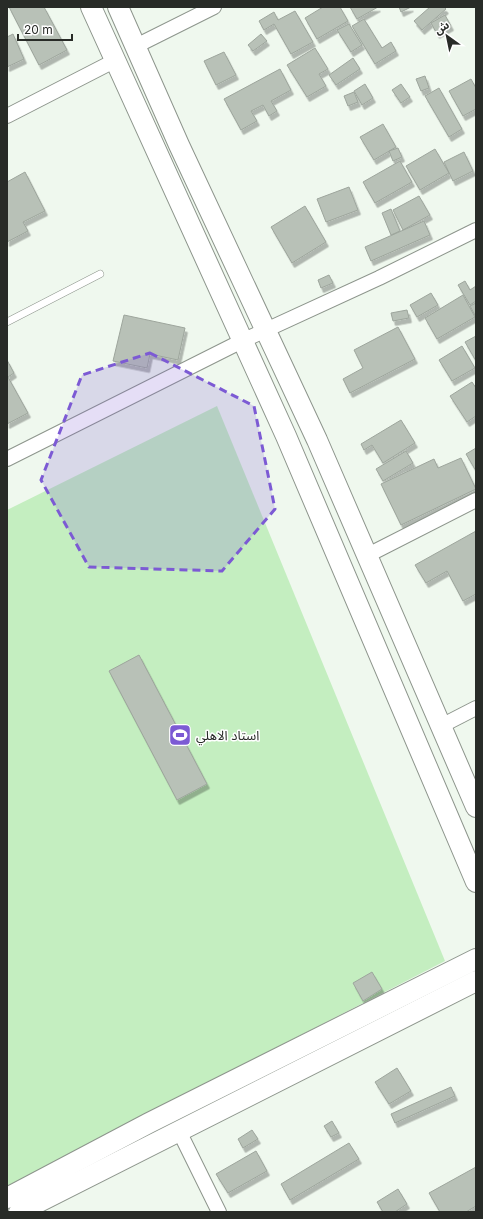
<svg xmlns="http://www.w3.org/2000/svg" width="483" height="1219" viewBox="0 0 483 1219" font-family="Inter,'Noto Sans Arabic',sans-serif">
<defs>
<filter id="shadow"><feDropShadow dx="2.5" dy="4.5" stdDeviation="0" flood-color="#0004"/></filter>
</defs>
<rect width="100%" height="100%" fill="#eff8ee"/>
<!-- green -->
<polygon fill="#c4eec0" points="217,406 445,961 7,1186 7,510"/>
<!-- building -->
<g fill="#b8c1b7" stroke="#9da59c" filter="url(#shadow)">
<polygon points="9,7 44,7 67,50 39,65"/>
<polygon points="323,7 340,7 348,21 317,39 305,18"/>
<polygon points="350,7 378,7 357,19"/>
<polygon points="399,7 411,7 401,12"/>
<polygon points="430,7 444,7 446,9 422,30 414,21"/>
<polygon points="295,11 313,42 291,54 274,24 264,30 259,21 274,12 278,20"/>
<polygon points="445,15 451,26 437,34 431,23"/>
<polygon points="364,19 382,48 391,42 396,51 375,64 352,26"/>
<polygon points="349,24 362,45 351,52 337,30"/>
<polygon points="13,34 24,59 7,67 7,37"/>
<polygon points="261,34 267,41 253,51 248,45"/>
<polygon points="315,48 328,69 319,74 326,86 307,97 287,65"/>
<polygon points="224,52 236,75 216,85 204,61"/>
<polygon points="353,58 360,69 336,85 329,75"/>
<polygon points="280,69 291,90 271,101 277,111 269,116 263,105 251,111 257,121 241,130 224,99"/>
<polygon points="425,76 429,88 421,91 416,79"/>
<polygon points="471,79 476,88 476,109 463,116 449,91"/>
<polygon points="365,84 373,98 362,105 354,91"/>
<polygon points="401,84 410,97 401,103 392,90"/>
<polygon points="439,88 462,129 449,137 425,96"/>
<polygon points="354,92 358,102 348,106 344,96"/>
<polygon points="383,124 396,147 374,160 360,137"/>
<polygon points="398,148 402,157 393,161 389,151"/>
<polygon points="435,149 449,173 420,190 406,166"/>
<polygon points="464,152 473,171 453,181 444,162"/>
<polygon points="400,161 412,182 375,203 363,182"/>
<polygon points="25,172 45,211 23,222 28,231 7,242 7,182"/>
<polygon points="349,187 358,210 326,222 317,199"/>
<polygon points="419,196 430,215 403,230 393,210"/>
<polygon points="305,206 326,242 292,263 271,227"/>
<polygon points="391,209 400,231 391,235 382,213"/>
<polygon points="424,221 430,235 371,261 365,247"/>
<polygon points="329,275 333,283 321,288 318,280"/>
<polygon points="465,281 470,290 476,286 476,301 470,305 458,285"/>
<polygon points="431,293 438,305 417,317 410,305"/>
<polygon points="463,295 475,317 437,339 425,318"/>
<polygon points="476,303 476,317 470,306"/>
<polygon points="407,310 409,318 393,321 391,313"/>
<polygon points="124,315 185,328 178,360 150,354 147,368 113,361"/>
<polygon points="398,327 415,359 350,393 343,379 363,368 354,350"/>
<polygon points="476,336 476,361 465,342"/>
<polygon points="462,346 475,368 452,381 439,360"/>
<polygon points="7,360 14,373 8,377 28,413 7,424"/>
<polygon points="472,382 476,388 476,416 467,422 450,396"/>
<polygon points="401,420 415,443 383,463 372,445 364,450 361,444"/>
<polygon points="476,448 476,471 466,454"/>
<polygon points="406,451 413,463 383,481 376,469"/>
<polygon points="461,458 476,489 401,525 381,484 434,459 438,468"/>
<polygon points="476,531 476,594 463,601 447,571 426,583 415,565"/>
<polygon points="139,655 207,784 177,800 109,671"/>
<polygon points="372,972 382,989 363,1001 353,983"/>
<polygon points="397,1068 411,1091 389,1104 375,1082"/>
<polygon points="451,1087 455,1096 395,1123 391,1114"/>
<polygon points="332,1121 339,1133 331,1137 324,1126"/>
<polygon points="252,1130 258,1139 243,1148 238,1139"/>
<polygon points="349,1143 359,1159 290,1200 281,1184"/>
<polygon points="256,1151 267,1171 228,1193 216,1174"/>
<polygon points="476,1167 476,1206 466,1212 440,1212 429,1193"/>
<polygon points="398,1189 407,1204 395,1212 383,1212 377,1202"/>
</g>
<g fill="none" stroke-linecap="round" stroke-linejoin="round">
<!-- lane casing -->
<g stroke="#8d958c" stroke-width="8">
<polyline id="lane" points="7,322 100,274"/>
</g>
<!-- street casing -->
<g stroke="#8d958c" stroke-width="16">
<g id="street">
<polyline points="136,46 214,7"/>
<polyline points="7,116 116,60"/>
<polyline points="7,459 242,341 379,278 476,230"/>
<polyline points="368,555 476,500"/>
<polyline points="441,726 476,708"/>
<polyline points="179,1131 219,1212"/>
</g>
</g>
<!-- secondary casing -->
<g stroke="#8d958c" stroke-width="22">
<g id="secondary">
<polyline points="91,7 286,436 476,882"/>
<polyline points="118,7 179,145 317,440 476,807"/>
<polyline points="7,1198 149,1123 476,959"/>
<polyline points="19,1212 476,981"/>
</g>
</g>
<!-- lane -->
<use href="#lane" stroke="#fff" stroke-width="7"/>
<!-- street -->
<use href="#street" stroke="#fff" stroke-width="14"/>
<!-- secondary -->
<use href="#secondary" stroke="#fff" stroke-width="20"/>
</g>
<!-- marked area -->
<path fill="#7c5ad4" fill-opacity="0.2" stroke="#7c5ad4" stroke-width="3" stroke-dasharray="8 5" stroke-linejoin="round" d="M150,353l104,53 21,103 -53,62 -133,-4 -48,-87 41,-105z"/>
<!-- icons -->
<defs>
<g id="stadium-square" transform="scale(1.15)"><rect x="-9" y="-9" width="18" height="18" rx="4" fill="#7c5ad4" stroke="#fff"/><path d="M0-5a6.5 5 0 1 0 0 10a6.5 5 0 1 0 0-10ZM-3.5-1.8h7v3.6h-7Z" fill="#fff"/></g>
</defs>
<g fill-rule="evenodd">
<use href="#stadium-square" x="180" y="735"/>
</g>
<g text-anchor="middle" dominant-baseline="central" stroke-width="3" stroke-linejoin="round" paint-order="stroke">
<!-- poi labels -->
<g font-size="13" fill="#282b27" stroke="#fff" text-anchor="start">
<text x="196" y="735">استاد الاهلي</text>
</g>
</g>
<!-- border -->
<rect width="483" height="1219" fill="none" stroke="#282b27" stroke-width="16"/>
<!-- north arrow -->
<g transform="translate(447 36) rotate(327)" stroke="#ffffff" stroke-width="3" paint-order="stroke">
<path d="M0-3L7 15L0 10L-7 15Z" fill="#282b27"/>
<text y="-6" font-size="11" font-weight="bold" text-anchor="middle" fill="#282b27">ش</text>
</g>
<!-- scale -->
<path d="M18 34v6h54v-6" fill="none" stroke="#282b27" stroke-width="2"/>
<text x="24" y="34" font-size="12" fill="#282b27" stroke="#ffffff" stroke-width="3" paint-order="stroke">20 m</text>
</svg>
